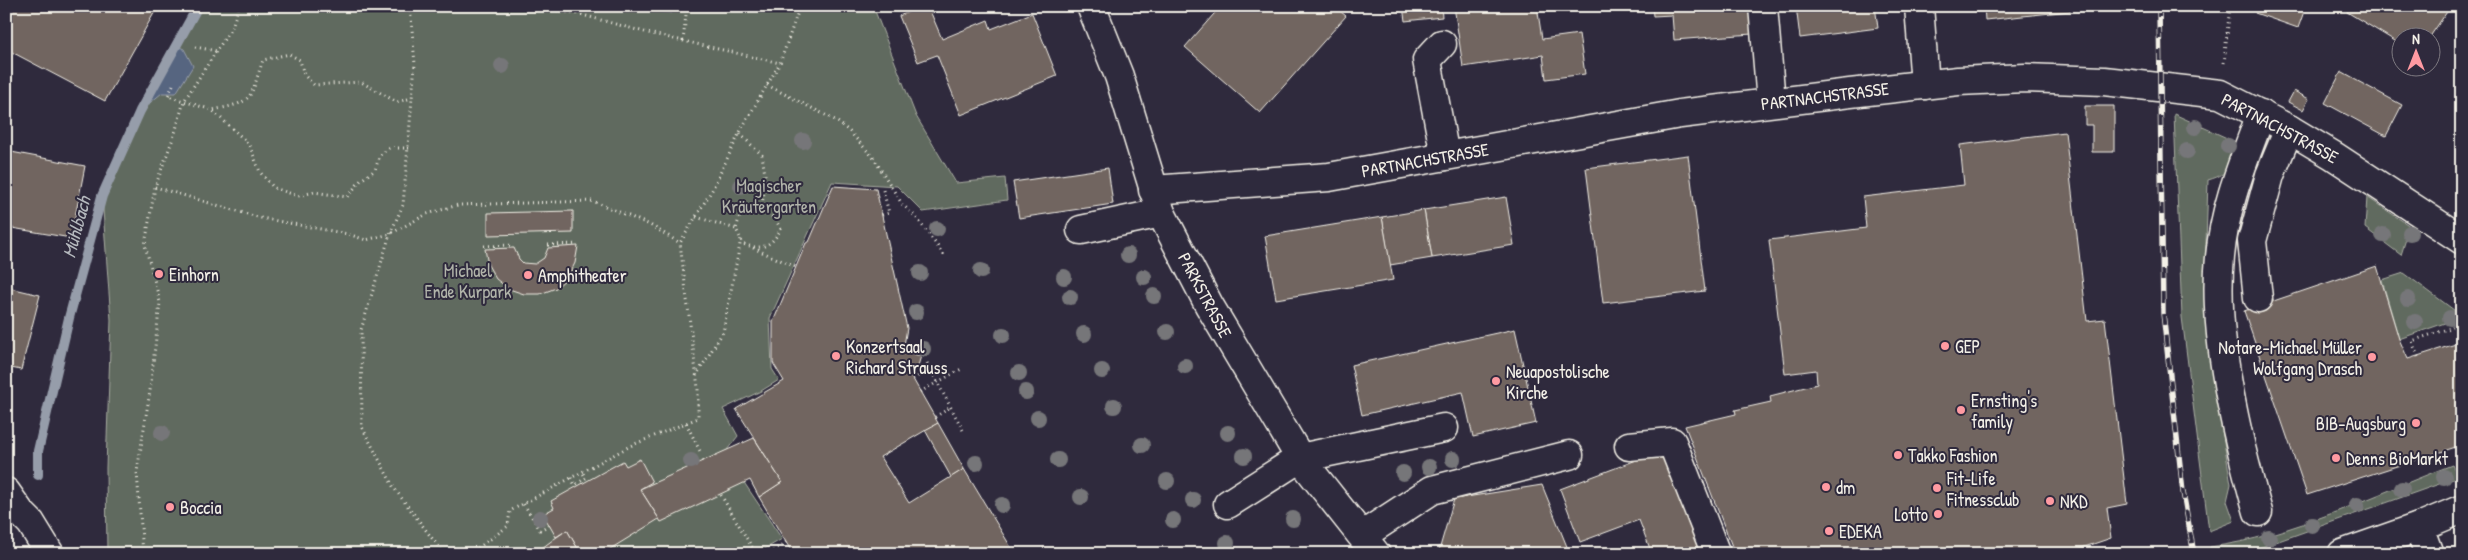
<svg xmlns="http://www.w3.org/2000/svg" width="2468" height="560" viewBox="0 0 2468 560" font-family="'Patrick Hand',sans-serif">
<rect width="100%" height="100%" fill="#2f2a3d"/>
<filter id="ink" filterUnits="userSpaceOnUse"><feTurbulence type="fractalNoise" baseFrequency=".02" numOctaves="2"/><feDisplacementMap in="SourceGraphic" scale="10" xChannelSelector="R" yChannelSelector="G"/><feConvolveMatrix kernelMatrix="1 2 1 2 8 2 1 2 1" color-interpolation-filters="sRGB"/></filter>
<g filter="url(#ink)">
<!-- green -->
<g fill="#606a5e" stroke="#aaaea3">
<polygon points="198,6 873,6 916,116 956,183 1005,178 1007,200 923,212 897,186 832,182 770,318 772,369 779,380 761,391 723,409 738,436 727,450 745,484 782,539 763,550 765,554 107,554 106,468 111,320 102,196 140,111"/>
<path d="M2174,114l64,29c-9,22 -5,30 -30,37l-3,96 6,88 20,120 -4,17 7,20 -25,10 -27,-214z"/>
<polygon points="2367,197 2410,226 2401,255 2365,228"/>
<polygon points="2404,273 2462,316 2462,317 2399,339 2382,280"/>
<path d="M2452,465l7,12 -217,77h-31l-1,-7c80,-10 166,-53 242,-82z"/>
</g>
<!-- water -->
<g fill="#576580" stroke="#969daa">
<polygon points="625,6 672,6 671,13"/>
<polygon points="175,45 184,49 193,66 176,93 162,93 140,111"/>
</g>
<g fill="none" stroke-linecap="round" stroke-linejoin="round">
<!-- stream -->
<polyline stroke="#969daa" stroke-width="10" points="38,475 38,451 69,318 102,196 140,111 198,6"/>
</g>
<!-- building -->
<g fill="#716560" stroke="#f4f1e8">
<polygon points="6,6 158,6 105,101 6,49"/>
<polygon points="922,6 928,6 942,39 988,20 991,29 1032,13 1057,76 961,115 937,55 918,62 899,16"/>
<polygon points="1221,6 1334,6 1346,16 1260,113 1185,47"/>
<polygon points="1403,6 1441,6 1442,17 1405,21"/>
<polygon points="1454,6 1537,6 1542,39 1579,34 1585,74 1546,79 1543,55 1463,67"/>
<polygon points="1652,6 1750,6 1752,34 1674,40 1672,15 1653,16"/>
<polygon points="1796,6 1875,6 1878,28 1800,38"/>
<polygon points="1984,6 2070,6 2070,11 1985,20"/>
<polygon points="2257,6 2306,6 2298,28 2255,13"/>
<polygon points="2350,6 2451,6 2429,38 2400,38 2400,44 2347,12"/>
<polygon points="2341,72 2402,105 2386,136 2325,103"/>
<polygon points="2294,91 2309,99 2303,110 2288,102"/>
<polygon points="2085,106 2114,106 2114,152 2092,152 2092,125 2085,125"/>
<polygon points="2065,132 2087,321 2105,319 2127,504 2107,508 2111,538 2064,554 1735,554 1685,426 1736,414 1735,410 1771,402 1770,396 1817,384 1816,370 1785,374 1769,240 1866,228 1863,197 1964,185 1960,145"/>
<polygon points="6,151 85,166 71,238 6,227"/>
<polygon points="1688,155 1705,291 1603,303 1586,168"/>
<polygon points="1108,168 1113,204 1019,218 1013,182"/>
<polygon points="833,186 876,189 907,328 903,351 921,356 917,369 900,365 913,379 938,423 880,457 909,503 964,469 1015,554 793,554 759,497 782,482 736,409 784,381 773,363 773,322 806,243 809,242"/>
<polygon points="1506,197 1514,245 1432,258 1424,210"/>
<polygon points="1424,210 1432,258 1390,265 1382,217"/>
<polygon points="573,211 573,233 488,235 488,213"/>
<polygon points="1382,217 1393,280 1276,299 1265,236"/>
<polygon points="578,246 575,263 568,277 556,288 540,294 524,294 509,289 496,279 488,265 485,249 514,248 519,259 523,263 535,264 544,258 548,248"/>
<polygon points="2377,266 2399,339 2408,359 2462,342 2462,445 2307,495 2244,311"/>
<polygon points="6,287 40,295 21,370 6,367"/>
<polygon points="1515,329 1536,423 1473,437 1463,392 1362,415 1351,365"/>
<polygon points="938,423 964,469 951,477 925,430"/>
<polygon points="754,438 782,482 759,497 750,480 661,522 640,489"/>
<polygon points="1663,450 1703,554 1652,554 1639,520 1580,542 1560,489"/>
<polygon points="640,459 652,482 640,489 659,519 602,554 581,554 567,530 556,537 543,514 554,508 551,501 623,461 626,466"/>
<polygon points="1542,485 1570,554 1438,554 1454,499"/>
<polygon points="567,530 581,554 534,554 554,539"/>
</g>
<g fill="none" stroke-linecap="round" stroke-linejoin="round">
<!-- minor casing -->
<g stroke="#f4f1e8" stroke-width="31">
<g id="minor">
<polyline points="1091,6 1119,76 1161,213 1209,305 1300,458 1376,554"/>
<polyline points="1763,6 1771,102"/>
<polyline points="1919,6 1925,85"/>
<polyline points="1442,44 1427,60 1445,156"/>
<polyline points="1153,190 1329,177 1680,114 1850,93 1958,81 2025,78 2104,81 2220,94 2289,129 2334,156 2462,240"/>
<polyline points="1081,230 1161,213"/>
<polyline points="2258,298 2252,241 2270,175 2289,129"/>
<polyline points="1629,446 1672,442 1716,554"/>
<polyline points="6,492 20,512 31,523 50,554"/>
<polyline points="1228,504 1300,458 1444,428"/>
<path d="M2258,512c-21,-74 -46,-178 -38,-255 4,-50 24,-97 41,-143"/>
<polyline points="2419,527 2429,554"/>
<polyline points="1363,535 1432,490 1569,455"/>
<polyline points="2342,554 2419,527 2462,509"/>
</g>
</g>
<!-- path -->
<g stroke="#f4f1e8" stroke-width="3" stroke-dasharray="1 4" stroke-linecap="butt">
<polyline points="410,6 415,64 403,205 390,234 361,330 362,427 394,488 444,554"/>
<polyline points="527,6 579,14 648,33 780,63"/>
<polyline points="579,14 581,6"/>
<polyline points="683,41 687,6"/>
<polyline points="195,47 217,51"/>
<polyline points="2224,63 2230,6"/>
<polyline points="173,85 168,96 212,110"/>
<polyline points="767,85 835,120 849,131 873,157 902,204 916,217 944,255"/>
<polyline points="740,134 762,155 766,181 761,210"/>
<path d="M409,148h-20l-9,7 -5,15 -14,10 -14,17 -33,-5 -16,4 -24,-8 -14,-16 -11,-28 -37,-34c43,-8 37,-10 51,-50l26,-6 11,6 4,15 10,10 47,-3 36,20 15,-4"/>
<polyline points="155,187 261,218 348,234 366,240 390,234 427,214 458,205 593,201 650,225 680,243"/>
<path d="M753,209c15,2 21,7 28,20 -10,17 -19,22 -38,15l-7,-15 4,-14z"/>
<polyline points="882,215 889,213 883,190"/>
<polyline points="696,217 736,229"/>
<polyline points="548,245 578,244"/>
<polyline points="484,246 514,245"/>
<polyline points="753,248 796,267"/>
<polyline points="2418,357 2412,341 2462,324"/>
<polyline points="927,363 964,432"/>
<polyline points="696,376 723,332 741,239"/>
<polyline points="913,379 930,369"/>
<polyline points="920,392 963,368"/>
<polyline points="935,417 951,407"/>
<polyline points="686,423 701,453"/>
<polyline points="2459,446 2462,452"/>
<polyline points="571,478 575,485 586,478 582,472"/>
<polyline points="721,495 756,554"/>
<polyline points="524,504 540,530 549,525"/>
<polyline points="143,554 137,472 150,391 160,302 145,245 155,187 175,133 184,101 232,27 239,6"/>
<polyline points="470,554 508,526 510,511 630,446 698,418 698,388 680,243 712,190 742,128 780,63 800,6"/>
<polyline points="769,554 786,542"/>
</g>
<!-- minor -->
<use href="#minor" stroke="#2f2a3d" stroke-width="28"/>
<!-- rail casing -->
<g stroke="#f4f1e8" stroke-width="5.5">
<polyline id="rail" points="2159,6 2163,313 2183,492 2194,554"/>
</g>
<!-- rail -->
<use href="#rail" stroke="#2f2a3d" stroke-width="4" stroke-dasharray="11" stroke-linecap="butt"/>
</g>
<!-- trees -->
<g fill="#767679">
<circle cx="502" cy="66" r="8"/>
<circle cx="2195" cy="127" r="8"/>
<circle cx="803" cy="141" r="8"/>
<circle cx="2228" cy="146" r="8"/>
<circle cx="2187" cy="151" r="8"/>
<circle cx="741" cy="186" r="8"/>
<circle cx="937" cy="229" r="8"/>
<circle cx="2410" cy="233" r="8"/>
<circle cx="2383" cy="235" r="8"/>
<circle cx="1128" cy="255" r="8"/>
<circle cx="981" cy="271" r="8"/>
<circle cx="920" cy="273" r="8"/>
<circle cx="1064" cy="277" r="8"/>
<circle cx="1144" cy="277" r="8"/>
<circle cx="1154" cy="296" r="8"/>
<circle cx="1070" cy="297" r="8"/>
<circle cx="2408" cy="299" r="8"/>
<circle cx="916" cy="312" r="8"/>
<circle cx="2450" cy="318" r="8"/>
<circle cx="2415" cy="322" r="8"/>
<circle cx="1167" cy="332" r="8"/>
<circle cx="1084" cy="334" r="8"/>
<circle cx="1003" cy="335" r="8"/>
<circle cx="923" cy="349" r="8"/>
<circle cx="1185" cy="366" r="8"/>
<circle cx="1102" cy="371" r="8"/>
<circle cx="1019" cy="373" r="8"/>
<circle cx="1026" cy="392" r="8"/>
<circle cx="1114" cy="406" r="8"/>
<circle cx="1038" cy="418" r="8"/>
<circle cx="162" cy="433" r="8"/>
<circle cx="1228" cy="433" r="8"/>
<circle cx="1142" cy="445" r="8"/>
<circle cx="1244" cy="456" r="8"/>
<circle cx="1453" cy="459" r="8"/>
<circle cx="1058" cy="460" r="8"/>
<circle cx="691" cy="461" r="8"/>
<circle cx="976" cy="463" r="8"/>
<circle cx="1429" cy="467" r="8"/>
<circle cx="1403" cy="473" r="8"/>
<circle cx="2444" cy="477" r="8"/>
<circle cx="1167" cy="481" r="8"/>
<circle cx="2402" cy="489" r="8"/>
<circle cx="1081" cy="497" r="8"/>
<circle cx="1193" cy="500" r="8"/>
<circle cx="1002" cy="505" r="8"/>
<circle cx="2357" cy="505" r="8"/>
<circle cx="540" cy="518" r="8"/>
<circle cx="1293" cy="519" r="8"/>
<circle cx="1173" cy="520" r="8"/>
<circle cx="2312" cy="525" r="8"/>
<circle cx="2269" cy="538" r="8"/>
<circle cx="1227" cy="543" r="8"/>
</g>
</g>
<!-- markers -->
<g fill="#ff9aa2" stroke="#2f2a3d" stroke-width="2">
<circle cx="159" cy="274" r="5"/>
<circle cx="528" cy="275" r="5"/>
<circle cx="1945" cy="346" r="5"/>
<circle cx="836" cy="356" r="5"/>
<circle cx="2372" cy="357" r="5"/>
<circle cx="1496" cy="381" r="5"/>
<circle cx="1961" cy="410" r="5"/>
<circle cx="2416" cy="423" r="5"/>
<circle cx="1898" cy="455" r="5"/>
<circle cx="2336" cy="458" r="5"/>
<circle cx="1826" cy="487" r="5"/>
<circle cx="1937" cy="488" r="5"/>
<circle cx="2050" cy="501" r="5"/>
<circle cx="170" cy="507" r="5"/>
<circle cx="1938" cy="514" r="5"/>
<circle cx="1829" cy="531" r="5"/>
</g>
<g text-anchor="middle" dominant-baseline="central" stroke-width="4" stroke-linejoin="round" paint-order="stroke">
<!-- street labels -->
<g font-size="18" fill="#f4f1e8" stroke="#2f2a3d">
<text transform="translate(1825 96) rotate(-7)">PARTNACHSTRASSE</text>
<text transform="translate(2280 128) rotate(28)">PARTNACHSTRASSE</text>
<text transform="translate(1425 160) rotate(-10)">PARTNACHSTRASSE</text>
<text transform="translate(1205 295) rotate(62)">PARKSTRASSE</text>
</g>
<!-- park labels -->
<g font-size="18" fill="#b1b4aa" stroke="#2f2a3d">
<text x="769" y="185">Magischer<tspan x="769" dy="21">Kräutergarten</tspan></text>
<text x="468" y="270">Michael<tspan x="468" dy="21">Ende Kurpark</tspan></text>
</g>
<!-- poi labels -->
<g font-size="18" fill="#f4f1e8" stroke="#2f2a3d" text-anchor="start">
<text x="169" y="274">Einhorn</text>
<text x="538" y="275">Amphitheater</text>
<text x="846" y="346">Konzertsaal<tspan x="846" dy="21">Richard Strauss</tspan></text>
<text x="1955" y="346">GEP</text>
<text x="2362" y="347" text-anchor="end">Notare-Michael Müller<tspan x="2362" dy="21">Wolfgang Drasch</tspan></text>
<text x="1506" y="371">Neuapostolische<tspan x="1506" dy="21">Kirche</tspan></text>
<text x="1971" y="400">Ernsting's<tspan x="1971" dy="21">family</tspan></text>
<text x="2406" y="423" text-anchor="end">BIB-Augsburg</text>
<text x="1908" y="455">Takko Fashion</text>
<text x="2346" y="458">Denns BioMarkt</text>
<text x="1947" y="478">Fit-Life<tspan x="1947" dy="21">Fitnessclub</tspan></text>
<text x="1836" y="487">dm</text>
<text x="2060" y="501">NKD</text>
<text x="180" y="507">Boccia</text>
<text x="1928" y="514" text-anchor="end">Lotto</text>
<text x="1839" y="531">EDEKA</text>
</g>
<!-- water labels -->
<g font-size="19" font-style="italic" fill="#b5b9be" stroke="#2f2a3d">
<text transform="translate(76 227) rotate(-75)">Mühlbach</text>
</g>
</g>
<!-- margin -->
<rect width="2468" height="560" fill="none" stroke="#2f2a3d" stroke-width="25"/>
<rect x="12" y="12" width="2443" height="535" fill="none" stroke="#f4f1e8" stroke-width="2" filter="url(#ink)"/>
<!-- north arrow -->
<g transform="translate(2416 52)"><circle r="24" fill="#2f2a3d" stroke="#7e7a81"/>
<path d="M0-4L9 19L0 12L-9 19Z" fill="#ff9aa2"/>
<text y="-8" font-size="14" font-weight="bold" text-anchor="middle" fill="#f4f1e8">N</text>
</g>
</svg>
